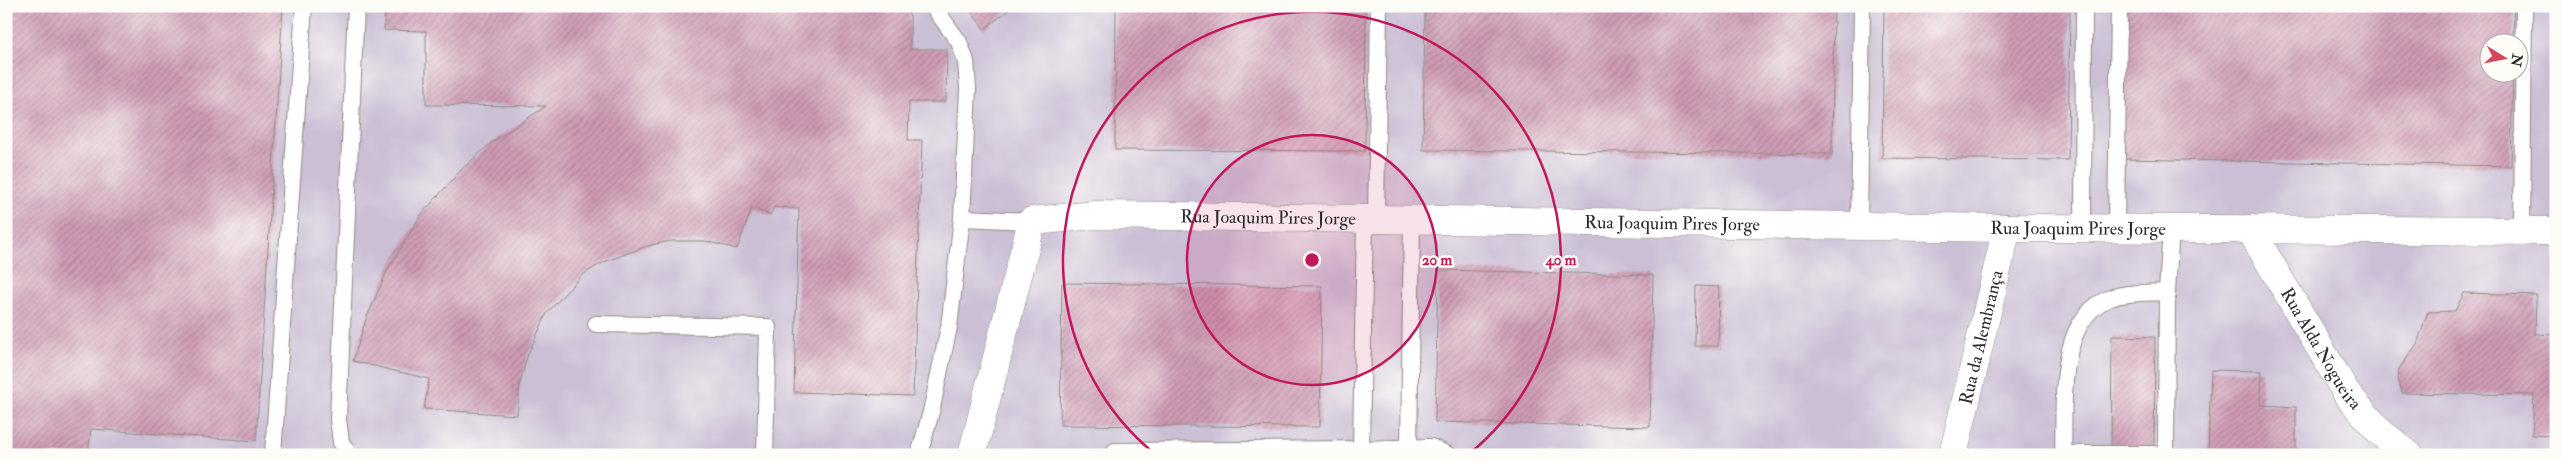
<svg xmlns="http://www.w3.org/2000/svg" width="2562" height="461" viewBox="0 0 2562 461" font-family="'IM FELL Double Pica',serif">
<defs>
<pattern id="building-hatch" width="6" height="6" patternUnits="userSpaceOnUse" patternTransform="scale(1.25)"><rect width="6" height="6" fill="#cf9cb6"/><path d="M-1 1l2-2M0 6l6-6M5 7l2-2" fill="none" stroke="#a87f94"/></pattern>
</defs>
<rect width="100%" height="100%" fill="#fdfcf7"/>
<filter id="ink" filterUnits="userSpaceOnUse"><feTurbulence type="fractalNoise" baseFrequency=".02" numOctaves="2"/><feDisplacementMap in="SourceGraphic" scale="10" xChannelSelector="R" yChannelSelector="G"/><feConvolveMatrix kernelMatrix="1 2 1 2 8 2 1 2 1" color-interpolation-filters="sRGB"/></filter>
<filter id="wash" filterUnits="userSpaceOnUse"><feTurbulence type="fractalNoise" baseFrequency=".0096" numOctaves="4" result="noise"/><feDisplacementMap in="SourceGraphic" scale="20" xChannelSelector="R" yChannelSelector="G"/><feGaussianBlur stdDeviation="1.12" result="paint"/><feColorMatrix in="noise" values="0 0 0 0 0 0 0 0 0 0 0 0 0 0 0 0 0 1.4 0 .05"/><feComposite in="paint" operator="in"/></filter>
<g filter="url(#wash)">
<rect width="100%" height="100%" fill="#f4e9d2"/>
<!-- industrial -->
<path fill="#cbbfd5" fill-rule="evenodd" d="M6,6h2550v449h-2550zM2490,42h30v30h-30z"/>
<g id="blocks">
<!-- building -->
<g fill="url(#building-hatch)">
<polygon points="6,6 283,6 256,441 91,429 88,455 6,455"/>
<polygon points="385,6 901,6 910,16 910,49 947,49 946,102 909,102 908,140 922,140 913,396 794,392 799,209 774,207 770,215 752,208 737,249 705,241 670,241 647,246 604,262 582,275 547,313 528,354 520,382 517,415 424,409 429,379 353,361 366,319 388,269 421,215 462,169 491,143 546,106 426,105 426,31 384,30"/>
<polygon points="967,6 1014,6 984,29"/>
<polygon points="1116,6 1366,6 1365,151 1115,150"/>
<polygon points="1425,6 1834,6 1832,154 1423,150"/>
<polygon points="1884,6 2070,6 2068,160 1882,158"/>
<polygon points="2123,6 2514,6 2513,42 2490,42 2490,72 2513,72 2511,166 2121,159"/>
<polygon points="1438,270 1653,275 1650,427 1435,422"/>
<polygon points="1062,283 1322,286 1320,427 1060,425"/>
<polygon points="1696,286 1719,287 1718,346 1695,346"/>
<polygon points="2464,293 2536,295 2535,334 2556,335 2556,436 2532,435 2534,395 2402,393 2398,378 2399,369 2417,344 2428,312 2455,311"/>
<polygon points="2112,336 2155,337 2154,455 2111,455"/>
<polygon points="2211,370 2262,371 2261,405 2296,407 2296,455 2208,455"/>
</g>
</g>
</g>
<g filter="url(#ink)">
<use href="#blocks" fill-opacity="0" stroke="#908a7e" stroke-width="1"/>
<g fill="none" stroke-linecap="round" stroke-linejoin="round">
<!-- lane casing -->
<g stroke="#908a7e" stroke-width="18">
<g id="lane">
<polyline points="962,218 1032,221"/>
<polyline points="1376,219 1379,6"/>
<polyline points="1859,226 1862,6"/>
<polyline points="2083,228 2084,6"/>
<polyline points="2116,228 2119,6"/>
<polyline points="2522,230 2524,6"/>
<path d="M2167,292c-17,1 -38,0 -54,5 -58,19 -48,108 -50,157h103l1,-162 4,-64"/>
<polyline points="596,324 768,327 765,455"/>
<polyline points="1409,448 1412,219"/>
<polyline points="1361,449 1431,447 1448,455"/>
<polyline points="1115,451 1361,449 1365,218"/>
<polyline points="273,455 304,6"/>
<polyline points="349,455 341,442 338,419 356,6"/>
<polyline points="919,455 931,412 949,327 962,218 968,89 966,61 959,42 933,6"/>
</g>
</g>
<!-- street casing -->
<g stroke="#908a7e" stroke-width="29">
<g id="street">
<path id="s1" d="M2250,229l97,165 33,38 29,23"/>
<path id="s2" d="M972,455l60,-234 64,-6 911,13 549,3"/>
<path id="s3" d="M1953,455l54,-227"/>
</g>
</g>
<!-- lane -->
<use href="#lane" stroke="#fff" stroke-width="16"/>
<!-- street -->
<use href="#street" stroke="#fff" stroke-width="28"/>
</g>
</g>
<!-- distance rings -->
<circle cx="1312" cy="260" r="125" fill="#c2185b" fill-opacity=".12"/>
<g fill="none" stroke="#c2185b" stroke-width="2.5">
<circle cx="1312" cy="260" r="125"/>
<path d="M1155 454A249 249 0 1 1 1469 454"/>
</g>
<g text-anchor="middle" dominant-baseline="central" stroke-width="5" stroke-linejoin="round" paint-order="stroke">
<!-- street labels -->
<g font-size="18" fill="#2b2b2b" stroke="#fdfcf7">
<text stroke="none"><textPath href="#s2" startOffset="478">Rua Joaquim Pires Jorge</textPath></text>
<text stroke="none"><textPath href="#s2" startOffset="882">Rua Joaquim Pires Jorge</textPath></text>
<text stroke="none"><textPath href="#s2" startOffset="1288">Rua Joaquim Pires Jorge</textPath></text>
<text stroke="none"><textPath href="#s3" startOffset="121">Rua da Alembrança</textPath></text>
<text stroke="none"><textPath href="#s1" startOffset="139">Rua Alda Nogueira</textPath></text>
</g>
</g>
<circle cx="1312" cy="260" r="8" fill="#c2185b" stroke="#fdfcf7" stroke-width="2.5"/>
<g font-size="15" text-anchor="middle" font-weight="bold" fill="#c2185b" stroke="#fdfcf7" stroke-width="5" stroke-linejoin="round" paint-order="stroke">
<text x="1437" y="265">20 m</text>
<text x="1561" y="265">40 m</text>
</g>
<!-- margin -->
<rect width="2562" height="461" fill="none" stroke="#fdfcf7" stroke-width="25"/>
<!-- north arrow -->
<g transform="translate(2504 58) rotate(100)"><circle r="24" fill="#fdfcf7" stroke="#a9a8a5"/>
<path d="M0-4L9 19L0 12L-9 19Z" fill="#d1495b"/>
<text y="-8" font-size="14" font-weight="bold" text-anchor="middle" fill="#2b2b2b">N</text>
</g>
</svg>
